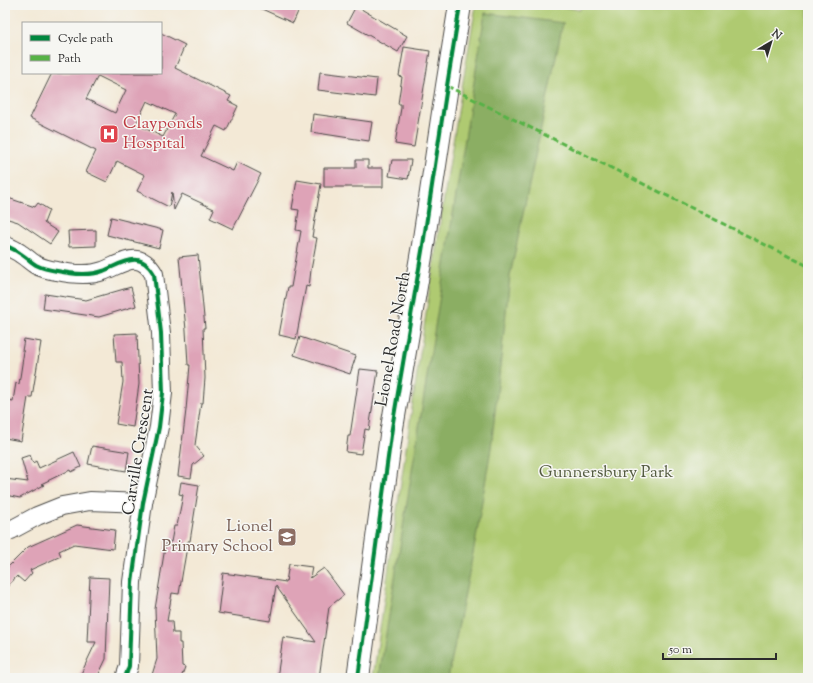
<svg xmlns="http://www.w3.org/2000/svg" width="813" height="683" viewBox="0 0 813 683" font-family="'Sorts Mill Goudy',serif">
<rect width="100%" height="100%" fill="#f6f6f2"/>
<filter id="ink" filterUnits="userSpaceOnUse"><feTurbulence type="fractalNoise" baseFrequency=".025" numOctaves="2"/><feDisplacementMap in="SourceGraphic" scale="8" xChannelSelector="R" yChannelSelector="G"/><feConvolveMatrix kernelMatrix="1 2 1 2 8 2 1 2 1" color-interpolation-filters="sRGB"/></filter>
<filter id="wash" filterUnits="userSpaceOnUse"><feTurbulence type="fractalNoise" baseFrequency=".012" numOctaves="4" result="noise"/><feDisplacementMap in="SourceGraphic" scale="16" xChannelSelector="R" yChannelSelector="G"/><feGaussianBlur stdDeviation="0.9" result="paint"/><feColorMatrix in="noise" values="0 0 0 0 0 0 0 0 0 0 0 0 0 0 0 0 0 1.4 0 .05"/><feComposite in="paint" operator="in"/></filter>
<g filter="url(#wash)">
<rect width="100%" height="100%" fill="#f3e9d6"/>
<!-- green -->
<path fill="#afca71" stroke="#6d7a4e" d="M476,5h77l27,5 1,-5h227v673h-435c32,-225 64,-449 103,-673z"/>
<!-- forest -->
<polygon fill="#8bae63" stroke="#5b6c47" points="485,13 563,23 510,276 491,448 476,538 448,678 379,678"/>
<g id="blocks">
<!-- building -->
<g fill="#dea3b7" fill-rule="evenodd">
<polygon points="253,5 301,5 293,23"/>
<polygon points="356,6 407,36 398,52 347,23"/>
<path d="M161,33l24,12 -10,23 56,28 -3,5 10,5 -12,25 -10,-5 -15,30 32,15 4,-9 24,12 -28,55 -23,-11 4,-9 -32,-15 -8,16 -2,-18 -3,15 -32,-16 8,-16 -28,-14 -10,21 -21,-10 10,-21 -66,-33 22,-45h109zM98,76l28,14 -11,23 -29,-14zM147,101l28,13 -12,23 -27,-13z"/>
<polygon points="404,47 430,51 414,147 395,144 401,108 401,104 398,104 402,77 399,76"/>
<polygon points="320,72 377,79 375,97 318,90"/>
<polygon points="313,114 372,122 369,141 311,132"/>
<polygon points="356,160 368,160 368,168 383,168 383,187 324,187 324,168 356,168"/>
<polygon points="392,160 411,160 408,179 389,176"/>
<polygon points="297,180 321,184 312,237 317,238 311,270 309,287 306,286 296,339 279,335 288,287 291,287 301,231 296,230 299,210 292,209"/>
<polygon points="5,197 35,207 38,203 49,210 44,223 58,232 50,244 18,222 5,218"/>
<polygon points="111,217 163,230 159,248 107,235"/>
<polygon points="96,230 96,246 69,247 68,231"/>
<polygon points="198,255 205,328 203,328 205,378 203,403 201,403 195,445 204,456 193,465 191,478 178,476 186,410 190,365 188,365 186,330 179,257"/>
<polygon points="131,287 136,306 99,317 43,309 45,294 86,300"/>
<polygon points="137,333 139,384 133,427 116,424 123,382 122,362 116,362 114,334"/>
<polygon points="300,337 356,356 350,374 294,355"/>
<polygon points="24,339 41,342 32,397 28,397 21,441 5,438 5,419 8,400 13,401 16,383 19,384 24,351 22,351"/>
<polygon points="360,369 378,371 369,430 365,429 361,454 346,452 348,436 350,436"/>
<polygon points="92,446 129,452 126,471 88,464"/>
<polygon points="74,452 81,467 71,472 70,470 41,484 44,485 20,498 5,495 5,479 28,482 21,458 30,455 33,463 36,461 39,468"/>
<polygon points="181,482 199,485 190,541 188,541 183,570 179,594 172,593 167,621 172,621 173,633 179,633 179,643 181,643 182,666 185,667 181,678 151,678 157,659 155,609 158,591 166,541 171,542 174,526 177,526 183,495 179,494"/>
<polygon points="77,525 115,530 113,549 74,544 59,551 61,556 30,570 32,573 24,582 17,576 5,589 5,570 28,547"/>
<polygon points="289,564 312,567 310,578 324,568 344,595 329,607 319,678 277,678 283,637 316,642 276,586 270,621 218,613 223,573 286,582"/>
<polygon points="90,577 109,578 106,659 97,678 79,678 96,642 87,642"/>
</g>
</g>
</g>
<g filter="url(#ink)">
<use href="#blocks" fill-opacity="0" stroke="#494845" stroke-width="1"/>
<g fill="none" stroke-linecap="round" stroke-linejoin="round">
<!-- minor casing -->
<g stroke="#494845" stroke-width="20">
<g id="minor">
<path d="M5,245c5,3 11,5 16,9 5,3 10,8 15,11 6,3 14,5 21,6 14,3 32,5 46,0 19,-7 36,-23 51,3l7,59 2,60 -4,34 -16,76 -11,79 -3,84 -4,12"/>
<polyline points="5,531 11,530 37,516 62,506 90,501 143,503"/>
</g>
</g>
<!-- tertiary casing -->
<g stroke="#494845" stroke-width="24">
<polyline id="tertiary" points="358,678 392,428 423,245 447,86 460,5"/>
</g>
<!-- minor -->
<use href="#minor" stroke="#fff" stroke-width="18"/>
<!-- tertiary -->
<use href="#tertiary" stroke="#fff" stroke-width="22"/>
<!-- quiet -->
<polyline stroke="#56b246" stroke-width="3" stroke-dasharray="6 3" stroke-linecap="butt" points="447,86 808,266"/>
<!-- cycleway casing -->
<g stroke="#f6f6f2" stroke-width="6">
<g id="cycleway">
<path d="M5,245c5,3 11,5 16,9 5,3 10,8 15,11 6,3 14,5 21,6 14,3 32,5 46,0 19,-7 36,-23 51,3l7,59 2,60 -4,34 -16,76 -11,79 -3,84 -4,12"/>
<polyline points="358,678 392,428 423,245 447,86 460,5"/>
</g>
</g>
<!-- cycleway -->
<use href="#cycleway" stroke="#00873e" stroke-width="4"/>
</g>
</g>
<!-- icons -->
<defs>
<g id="hospital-square" transform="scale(1)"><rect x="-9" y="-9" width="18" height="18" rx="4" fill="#e0444e" stroke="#f6f6f2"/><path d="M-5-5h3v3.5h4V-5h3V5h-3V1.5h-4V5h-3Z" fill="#fff"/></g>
<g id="school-square" transform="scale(1)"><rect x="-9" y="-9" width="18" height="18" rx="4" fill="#8d6e63" stroke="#f6f6f2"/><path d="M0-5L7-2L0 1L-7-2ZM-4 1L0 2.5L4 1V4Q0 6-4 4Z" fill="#fff"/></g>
</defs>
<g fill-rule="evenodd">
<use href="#hospital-square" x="109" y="134"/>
<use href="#school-square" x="287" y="537"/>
</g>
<g text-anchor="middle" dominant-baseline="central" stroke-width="3" stroke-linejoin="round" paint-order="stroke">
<!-- health labels -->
<g font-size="17" fill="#be3a42" stroke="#f6f6f2" text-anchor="start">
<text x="123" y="124">Clayponds<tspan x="123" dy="20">Hospital</tspan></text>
</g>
<!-- street labels -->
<g font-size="17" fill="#2b2b2b" stroke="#f6f6f2">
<text transform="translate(394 339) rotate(-80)">Lionel Road North</text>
<text transform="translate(139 452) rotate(-81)">Carville Crescent</text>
</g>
<!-- park labels -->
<g font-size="17" fill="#535b40" stroke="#f6f6f2">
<text x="606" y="473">Gunnersbury Park</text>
</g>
<!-- education labels -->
<g font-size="17" fill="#785e54" stroke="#f6f6f2" text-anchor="end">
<text x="273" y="527">Lionel<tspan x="273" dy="20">Primary School</tspan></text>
</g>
</g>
<!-- margin -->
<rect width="813" height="683" fill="none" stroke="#f6f6f2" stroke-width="20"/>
<!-- legend -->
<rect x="22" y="22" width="140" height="52" fill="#f6f6f2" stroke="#a5a5a2"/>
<rect x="30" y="35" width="20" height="6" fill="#00873e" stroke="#a5a5a2"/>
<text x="58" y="42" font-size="12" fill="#2b2b2b">Cycle path</text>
<rect x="30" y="55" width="20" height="6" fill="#56b246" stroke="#a5a5a2"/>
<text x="58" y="62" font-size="12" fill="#2b2b2b">Path</text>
<!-- north arrow -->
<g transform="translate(771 42) rotate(38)" stroke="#f6f6f2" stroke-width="3" paint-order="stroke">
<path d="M0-3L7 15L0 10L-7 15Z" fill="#2b2b2b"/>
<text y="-6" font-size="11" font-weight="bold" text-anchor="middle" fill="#2b2b2b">N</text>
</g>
<!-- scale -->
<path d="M663 653v6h113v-6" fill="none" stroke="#2b2b2b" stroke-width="2"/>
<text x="669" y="653" font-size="12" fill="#2b2b2b" stroke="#f6f6f2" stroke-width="3" paint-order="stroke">50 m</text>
</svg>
